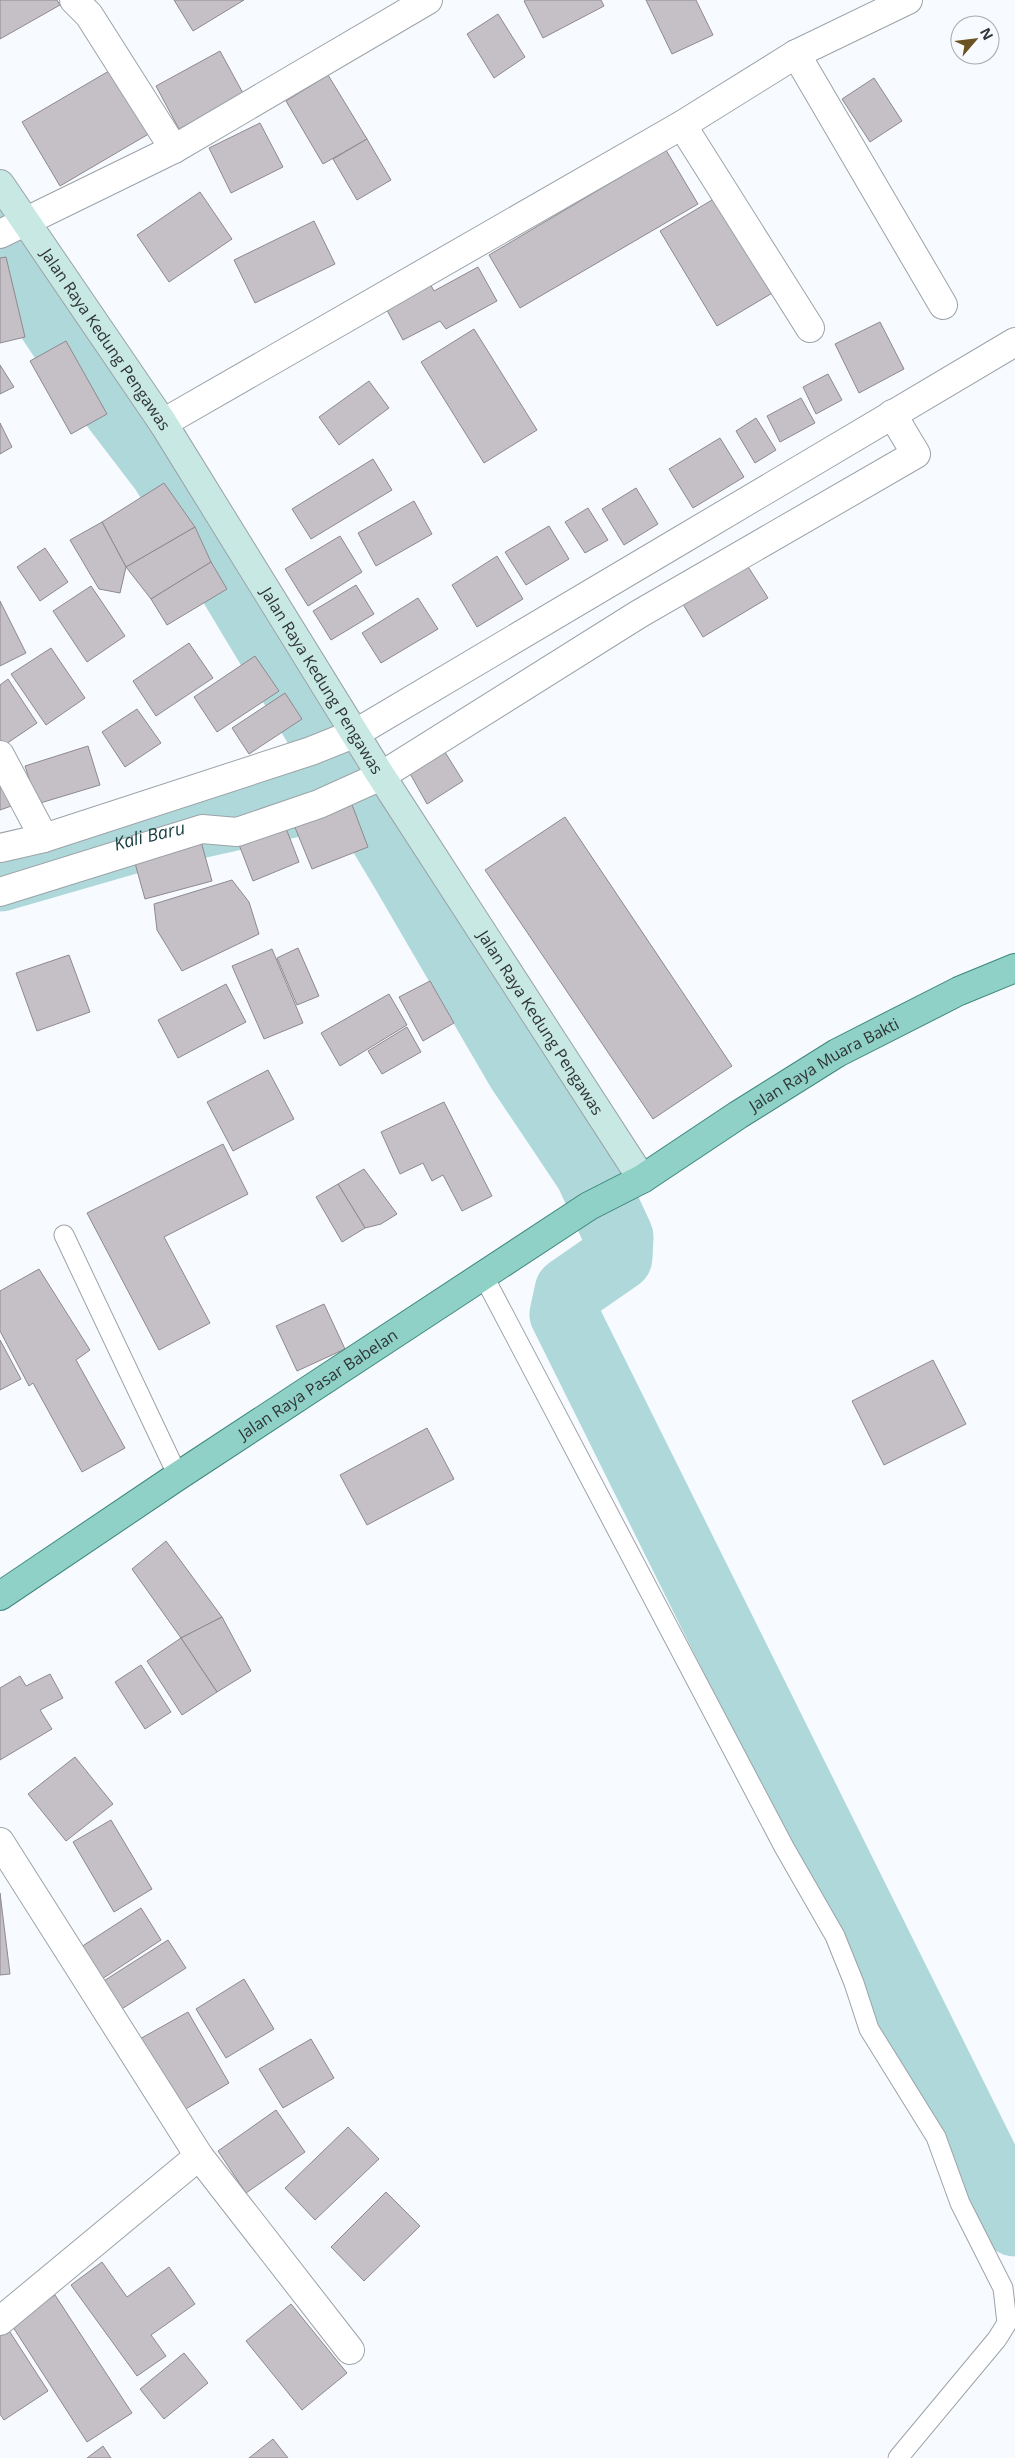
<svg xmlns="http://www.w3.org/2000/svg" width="1015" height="2458" viewBox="0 0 1015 2458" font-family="'Open Sans',sans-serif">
<rect width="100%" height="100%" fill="#f7fbff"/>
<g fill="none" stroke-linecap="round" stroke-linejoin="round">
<!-- river -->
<g stroke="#aed8da" stroke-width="69">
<polyline points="0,243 63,338 164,470 403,868 520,1069 589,1172 619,1237 618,1257 569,1291 564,1314 1015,2222"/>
<path id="s1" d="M0,877l135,-39 166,-37"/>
</g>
</g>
<!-- building -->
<g fill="#c5c0c6" stroke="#8e898f">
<polygon points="0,0 57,0 60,5 0,39"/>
<polygon points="174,0 244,0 193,31"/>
<polygon points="526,0 601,0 604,6 543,38 524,1"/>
<polygon points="646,0 696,0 713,35 672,54"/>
<polygon points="498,14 525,57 494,78 467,34"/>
<polygon points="220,51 244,95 179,129 156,86"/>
<polygon points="114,68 152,132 60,186 22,122"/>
<polygon points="328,75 367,139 323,164 286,101"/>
<polygon points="874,78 902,121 870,142 842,99"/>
<polygon points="260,123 283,167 231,193 209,148"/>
<polygon points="367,139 391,180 357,200 333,159"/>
<polygon points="666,150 698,204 520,308 489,255"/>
<polygon points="200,192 232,239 169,282 137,235"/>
<polygon points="717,197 774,292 717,326 660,231"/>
<polygon points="314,221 335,264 255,303 234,260"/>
<polygon points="6,257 25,337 0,343 0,258"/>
<polygon points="478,267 497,301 446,329 440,321 403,340 382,301 427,278 434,291"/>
<polygon points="880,322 904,369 859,393 835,344"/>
<polygon points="474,329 537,430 484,463 421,362"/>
<polygon points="66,341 107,414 71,434 30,361"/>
<polygon points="0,365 14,387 0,394"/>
<polygon points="828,374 842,400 816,414 803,387"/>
<polygon points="369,381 389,408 339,445 319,417"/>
<polygon points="801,398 815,423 780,442 767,416"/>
<polygon points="756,418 776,450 755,463 736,431"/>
<polygon points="0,423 12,447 0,454"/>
<polygon points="720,438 744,477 693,508 669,469"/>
<polygon points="373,459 392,490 311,539 292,509"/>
<polygon points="164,483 195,527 126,567 102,522"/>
<polygon points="636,488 658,524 624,545 602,509"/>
<polygon points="414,501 432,534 376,566 358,533"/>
<polygon points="588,508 608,540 585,553 565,522"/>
<polygon points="102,522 126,567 120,593 99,589 70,540"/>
<polygon points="549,526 569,559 526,585 505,552"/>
<polygon points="195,527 211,562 151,599 126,567"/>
<polygon points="340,536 362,572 308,606 285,569"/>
<polygon points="45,548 68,582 40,601 17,567"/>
<polygon points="497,556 523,599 477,627 452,585"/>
<polygon points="211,562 227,589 167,625 151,599"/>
<polygon points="745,562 768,598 703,637 681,601"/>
<polygon points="356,585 374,614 331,640 313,611"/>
<polygon points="91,586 125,636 87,662 53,611"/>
<polygon points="418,598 438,629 381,663 362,633"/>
<polygon points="0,601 26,653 0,666"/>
<polygon points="189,643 213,678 156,716 133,681"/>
<polygon points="51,648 85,698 46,725 11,674"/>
<polygon points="255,656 279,691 217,732 194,697"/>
<polygon points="8,679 37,723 3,746 0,742 0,685"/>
<polygon points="285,693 302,719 249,754 232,728"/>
<polygon points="137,709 161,743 125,767 102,732"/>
<polygon points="88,746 100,785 37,804 25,766"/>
<polygon points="443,749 463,781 427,804 408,770"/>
<polygon points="0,776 17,804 0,810"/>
<polygon points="351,802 368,847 312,869 294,825"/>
<polygon points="565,817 732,1066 653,1119 485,870"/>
<polygon points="284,823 299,862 253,881 238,842"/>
<polygon points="200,838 212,881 145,899 133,856"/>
<polygon points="232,880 249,902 259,934 182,971 157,930 154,904"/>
<polygon points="298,948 319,996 297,1005 277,958"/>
<polygon points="272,949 303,1023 264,1039 232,966"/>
<polygon points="69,955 90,1012 37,1031 16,973"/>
<polygon points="430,981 454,1023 423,1041 399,997"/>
<polygon points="226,984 246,1022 178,1058 158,1020"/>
<polygon points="389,994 407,1025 340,1066 321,1033"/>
<polygon points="407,1027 421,1052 382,1074 368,1051"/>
<polygon points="268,1070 294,1119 233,1151 207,1102"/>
<polygon points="444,1102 492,1196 462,1211 443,1175 432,1181 423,1163 400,1174 381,1132"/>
<polygon points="223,1144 248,1194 164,1237 210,1323 159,1350 87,1213"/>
<polygon points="364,1169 397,1214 381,1224 365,1228 338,1184"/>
<polygon points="338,1184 365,1228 342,1242 316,1197"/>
<polygon points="39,1269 90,1350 76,1360 125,1448 82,1472 33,1383 29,1386 0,1331 0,1291"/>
<polygon points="324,1304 345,1349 297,1371 276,1326"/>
<polygon points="0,1340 21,1379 0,1390"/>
<polygon points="933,1360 966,1424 884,1465 852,1401"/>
<polygon points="427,1428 454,1479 367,1525 340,1475"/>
<polygon points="166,1541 222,1617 181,1638 132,1569"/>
<polygon points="222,1617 251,1671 217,1692 181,1638"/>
<polygon points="181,1638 217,1692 182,1715 147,1661"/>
<polygon points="141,1665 171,1712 145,1729 115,1682"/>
<polygon points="50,1674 63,1698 40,1710 52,1729 0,1760 0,1688 20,1676 26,1686"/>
<polygon points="75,1757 113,1804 66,1841 28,1794"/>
<polygon points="111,1820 152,1889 114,1912 73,1842"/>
<polygon points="0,1893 10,1974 0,1975"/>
<polygon points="141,1908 161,1940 102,1979 81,1947"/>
<polygon points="168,1940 186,1968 117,2012 99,1984"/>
<polygon points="244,1979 274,2029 226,2058 196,2009"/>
<polygon points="188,2012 229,2083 179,2113 138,2040"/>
<polygon points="311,2039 334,2078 283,2108 259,2069"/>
<polygon points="276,2110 305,2152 246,2193 218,2151"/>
<polygon points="348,2127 379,2159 315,2220 285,2188"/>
<polygon points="386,2192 420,2226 364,2281 331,2247"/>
<polygon points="102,2262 127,2297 169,2267 195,2304 151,2335 166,2356 137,2376 71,2285"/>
<polygon points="55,2295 132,2413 87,2442 11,2324"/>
<polygon points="291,2304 347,2373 302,2410 246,2341"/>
<polygon points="8,2329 48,2391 4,2420 0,2414 0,2334"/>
<polygon points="184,2353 208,2383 164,2419 140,2389"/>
<polygon points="273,2439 288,2458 249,2458"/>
<polygon points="103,2446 111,2458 87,2458"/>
</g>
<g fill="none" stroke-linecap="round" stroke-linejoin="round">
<!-- lane casing -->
<g stroke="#9ca3a8" stroke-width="21">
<g id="lane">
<polyline points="64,1235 178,1476"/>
<polyline points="483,1275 784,1847 835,1936 854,1983 869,2029 936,2137 960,2203 1003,2288 1007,2323 997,2339 898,2458"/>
</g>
</g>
<!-- street casing -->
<g stroke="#9ca3a8" stroke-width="30">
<g id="street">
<polyline points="74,0 89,15 174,149"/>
<polyline points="796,54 943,305"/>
<polyline points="682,125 810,328"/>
<polyline points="0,234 174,149 428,0"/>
<polyline points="163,423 682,125 796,54 908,0"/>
<polyline points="0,755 44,838"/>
<path d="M0,848l44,-10 267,-87 45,-18c220,-130 439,-261 659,-391"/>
<polyline points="0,892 202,829 237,832 319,804 381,776 639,614 916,454 892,414"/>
<polyline points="0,1842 199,2156 0,2321"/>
<polyline points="199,2156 350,2350"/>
</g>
</g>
<!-- secondary casing -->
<g stroke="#9ca3a8" stroke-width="30">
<g id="secondary">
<path id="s2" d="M0,184l163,239 215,348 264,408"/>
</g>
</g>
<!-- primary casing -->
<g stroke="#3e867c" stroke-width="30">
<g id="primary">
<path id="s3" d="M0,1596l178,-120 411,-270 53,-27 96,-64 99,-62 122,-62 56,-23"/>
</g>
</g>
<!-- lane -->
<use href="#lane" stroke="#fff" stroke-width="19"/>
<!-- street -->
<use href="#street" stroke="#fff" stroke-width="28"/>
<!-- secondary -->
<use href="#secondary" stroke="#c7e8e3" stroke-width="28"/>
<!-- primary -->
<use href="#primary" stroke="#8fd1c7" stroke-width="28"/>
</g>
<g text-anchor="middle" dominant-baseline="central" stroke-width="4" stroke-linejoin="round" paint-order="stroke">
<!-- street labels -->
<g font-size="16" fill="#303335" stroke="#f7fbff">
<text stroke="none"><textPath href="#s2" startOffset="188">Jalan Raya Kedung Pengawas</textPath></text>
<text stroke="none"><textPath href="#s2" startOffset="592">Jalan Raya Kedung Pengawas</textPath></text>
<text stroke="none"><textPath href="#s2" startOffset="998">Jalan Raya Kedung Pengawas</textPath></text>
<text stroke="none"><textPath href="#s3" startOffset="981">Jalan Raya Muara Bakti</textPath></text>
<text stroke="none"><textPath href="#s3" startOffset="382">Jalan Raya Pasar Babelan</textPath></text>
</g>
<!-- water labels -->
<g font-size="18" font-style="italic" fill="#173f41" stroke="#f7fbff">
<text stroke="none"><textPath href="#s1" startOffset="155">Kali Baru</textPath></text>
</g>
</g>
<!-- north arrow -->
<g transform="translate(975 40) rotate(62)"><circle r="24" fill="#f7fbff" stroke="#a7abae"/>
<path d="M0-4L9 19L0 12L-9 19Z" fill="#6b5323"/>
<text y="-8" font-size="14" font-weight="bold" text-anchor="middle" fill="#303335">N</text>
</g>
</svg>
